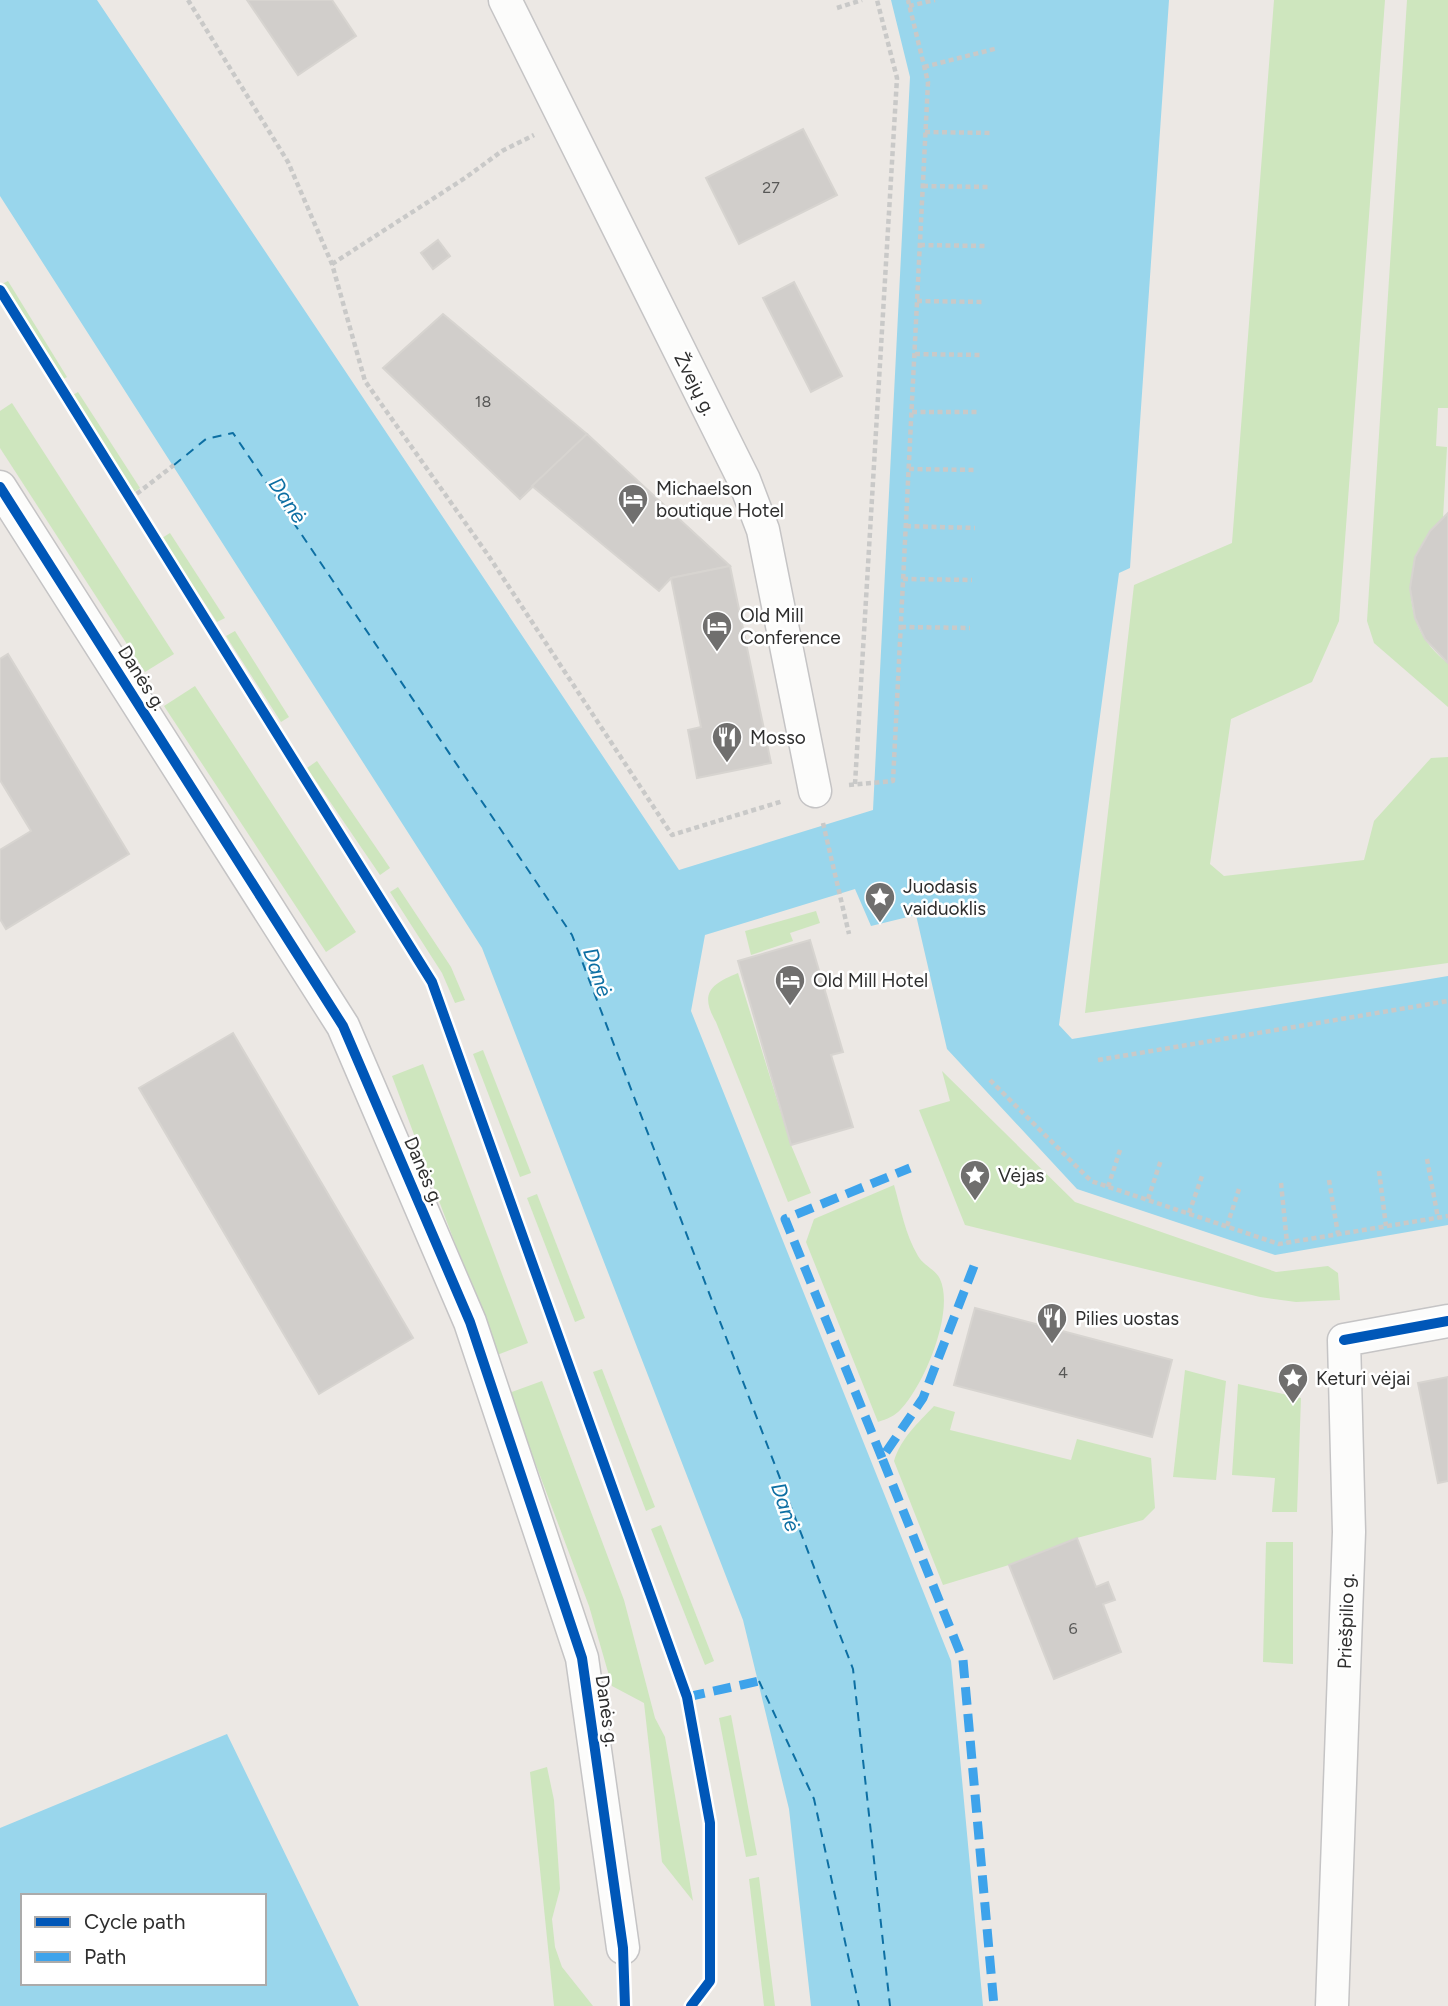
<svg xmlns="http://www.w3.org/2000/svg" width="1448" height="2006" viewBox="0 0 1448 2006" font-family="Figtree,sans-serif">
<rect width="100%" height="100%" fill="#ece8e4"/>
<!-- green -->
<g fill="#cee6be">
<polygon points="1274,0 1385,0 1339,621 1312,682 1231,719 1210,864 1224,876 1364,860 1374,821 1431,758 1448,757 1448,963 1085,1013 1134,585 1232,543"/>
<path d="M1407,0h41v408h-10l-2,38 11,1 -4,71c-42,41 -45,108 5,145v44l-74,-64 -7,-22z"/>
<polygon points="8,281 67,377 60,381 0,285"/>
<polygon points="78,392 140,488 133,493 71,396"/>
<polygon points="12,403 174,654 145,672 0,448 0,411"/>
<polygon points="170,533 225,618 217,622 162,538"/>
<polygon points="235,631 289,717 281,722 226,636"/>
<polygon points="195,686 356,932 326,952 164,706"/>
<polygon points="317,761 390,868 380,875 307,768"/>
<polygon points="398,887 451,967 465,1000 455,1003 442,973 390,892"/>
<polygon points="816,911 820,923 790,933 793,941 751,955 745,931"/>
<path d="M738,973l53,172 20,48 -23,9 -72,-180c-17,-29 -5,-38 22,-49z"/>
<polygon points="483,1050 531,1173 520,1177 473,1054"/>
<polygon points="423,1064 528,1343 497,1355 392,1076"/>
<polygon points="942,1071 1075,1202 1276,1272 1328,1266 1338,1273 1340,1300 1296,1302 1260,1297 965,1225 919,1110 950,1101"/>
<path d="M894,1185c7,24 11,49 24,71 5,9 18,14 22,23 15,33 -16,106 -39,130 -6,7 -14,10 -23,13l-72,-180 8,-23z"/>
<polygon points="537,1194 585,1318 575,1322 527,1198"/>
<polygon points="602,1369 655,1507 646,1511 593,1372"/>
<polygon points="1185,1370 1226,1381 1216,1480 1173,1477"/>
<polygon points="542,1381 624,1600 655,1718 665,1737 693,1901 662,1862 644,1703 612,1686 589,1606 509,1393"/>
<polygon points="1238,1384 1301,1398 1297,1512 1272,1512 1275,1478 1232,1475"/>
<path d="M934,1406l21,6 -5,18 121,30 6,-21 74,19 4,50 -12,12 -66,18 -68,27 -66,20 -49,-124c7,-23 24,-38 40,-55z"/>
<polygon points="661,1525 714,1661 705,1665 651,1529"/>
<polygon points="1266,1542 1293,1542 1293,1664 1263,1662"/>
<polygon points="731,1715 757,1855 746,1857 719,1718"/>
<polygon points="547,1767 554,1800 560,1889 552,1919 555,1947 562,1967 593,2006 554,2006 530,1772"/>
<polygon points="759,1877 775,2006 764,2006 749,1879"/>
</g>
<!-- water -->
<g fill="#99d6ec" fill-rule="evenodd">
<polygon points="0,0 97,0 679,870 873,810 910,77 891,0 1169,0 1130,568 1119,573 1059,1025 1072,1039 1448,976 1448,1225 1275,1255 1077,1189 947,1049 916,915 871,926 855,889 705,935 691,1011 951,1661 983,2006 811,2006 789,1809 743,1620 482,948 0,196"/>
<path d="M227,1734l132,272h-359v-178zM23,1896h241v87h-241z"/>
</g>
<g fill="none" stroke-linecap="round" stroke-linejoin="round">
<!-- ferry -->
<g stroke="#0d6fa3" stroke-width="2" stroke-dasharray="9 7" stroke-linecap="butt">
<polyline points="174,465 206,439 233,433 572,935 853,1669 890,2006"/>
<polyline points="759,1681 814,1799 859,2006"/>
</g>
</g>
<!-- building -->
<g fill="#d1cecb" stroke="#d7d4d0" stroke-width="2">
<polygon points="247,0 332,0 356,36 298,75"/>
<polygon points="803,129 837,195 739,244 706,178"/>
<polygon points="438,240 450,256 433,269 421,253"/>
<polygon points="794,282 842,376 811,392 763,298"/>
<polygon points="443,314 587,434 520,499 383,368"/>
<polygon points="587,434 730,566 671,578 659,591 532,486"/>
<polygon points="1448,513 1448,663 1425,639 1415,618 1410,588 1415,557 1430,531"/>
<polygon points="730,566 771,763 697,778 688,730 701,727 671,578"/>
<polygon points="8,654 129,854 6,929 0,919 0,850 31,831 0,780 0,659"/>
<polygon points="810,940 843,1052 831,1055 853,1127 791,1145 738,961"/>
<polygon points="233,1033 413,1338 319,1394 139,1088"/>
<polygon points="975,1308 1172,1360 1152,1437 954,1385"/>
<polygon points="1448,1377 1448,1481 1438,1483 1418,1383"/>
<polygon points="1077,1538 1096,1587 1108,1582 1115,1600 1103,1604 1121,1652 1054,1679 1009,1565"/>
</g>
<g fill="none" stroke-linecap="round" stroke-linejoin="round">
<!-- minor casing -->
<g stroke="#c5c4c5" stroke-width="35">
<g id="minor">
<polyline points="505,0 744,480 763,530 815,791"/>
<polyline points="0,487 343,1026 470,1322 582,1658 623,1948"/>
<polyline points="1332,2006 1349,1532 1344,1340 1448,1321"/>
</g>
</g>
<!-- path -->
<g stroke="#c9c9c8" stroke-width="4.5" stroke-dasharray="5 3.5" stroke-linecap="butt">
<polyline points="188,0 288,162 332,264 365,381 488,555 672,835 783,801"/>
<polyline points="909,6 935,0"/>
<polyline points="837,8 862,0"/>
<polyline points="924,67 998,48"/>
<polyline points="925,132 993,133"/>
<polyline points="923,186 990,187"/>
<polyline points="920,245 987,246"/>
<polyline points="332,264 465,178 502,151 534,135"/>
<polyline points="917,301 985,302"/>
<polyline points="915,354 982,355"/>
<polyline points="912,412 979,412"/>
<polyline points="909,469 977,470"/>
<polyline points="130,499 174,465"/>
<polyline points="906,526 975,528"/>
<polyline points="903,579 972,580"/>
<polyline points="901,627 970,628"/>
<polyline points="855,784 897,78 877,0"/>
<polyline points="849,785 893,781 928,82 908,0"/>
<polyline points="823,823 849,934"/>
<polyline points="1098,1060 1448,1001"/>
<polyline points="990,1080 1091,1181 1279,1244 1448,1216"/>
<polyline points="1427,1159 1438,1218"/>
<polyline points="1379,1171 1386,1226"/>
<polyline points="1329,1180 1338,1234"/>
<polyline points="1281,1183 1287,1243"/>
<polyline points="1108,1187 1121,1147"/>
<polyline points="1148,1199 1161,1160"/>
<polyline points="1189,1213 1202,1176"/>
<polyline points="1227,1226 1239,1189"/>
</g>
<!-- minor -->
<use href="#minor" stroke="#fcfcfb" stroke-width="32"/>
<!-- quiet -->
<g stroke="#3ea3eb" stroke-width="9" stroke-dasharray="18 9" stroke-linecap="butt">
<polyline points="974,1266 923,1398 882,1458 963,1660 994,2006"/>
<polyline points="882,1458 785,1219 910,1168"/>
<polyline points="687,1697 759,1681"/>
</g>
<!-- cycleway casing -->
<g stroke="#fff" stroke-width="15">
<g id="cycleway">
<polyline points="0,290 432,982 687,1697 710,1823 710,1981 691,2006"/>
<polyline points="0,487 343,1026 470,1322 582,1658 623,1948 625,2006"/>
<polyline points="1344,1340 1448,1321"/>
</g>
</g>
<!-- cycleway -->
<use href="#cycleway" stroke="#0057b8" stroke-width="10"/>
</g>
<!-- icons -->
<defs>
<g id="hotel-pin" transform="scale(1.575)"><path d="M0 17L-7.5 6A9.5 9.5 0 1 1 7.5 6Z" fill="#706f6e" stroke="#fff"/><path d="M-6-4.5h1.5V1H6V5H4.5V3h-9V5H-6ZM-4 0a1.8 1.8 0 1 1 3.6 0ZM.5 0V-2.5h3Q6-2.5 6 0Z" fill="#fff"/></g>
<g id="restaurant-pin" transform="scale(1.575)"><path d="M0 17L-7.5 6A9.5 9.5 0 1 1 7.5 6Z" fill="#706f6e" stroke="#fff"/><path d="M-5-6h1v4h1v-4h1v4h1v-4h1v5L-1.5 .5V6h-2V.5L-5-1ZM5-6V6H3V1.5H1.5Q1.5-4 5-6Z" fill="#fff"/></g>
<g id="sight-pin" transform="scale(1.575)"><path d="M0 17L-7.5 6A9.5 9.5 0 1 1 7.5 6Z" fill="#706f6e" stroke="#fff"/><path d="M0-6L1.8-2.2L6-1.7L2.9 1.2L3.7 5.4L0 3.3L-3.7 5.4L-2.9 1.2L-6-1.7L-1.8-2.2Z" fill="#fff"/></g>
</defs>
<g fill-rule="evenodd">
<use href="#hotel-pin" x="633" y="499"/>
<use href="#hotel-pin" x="717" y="626"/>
<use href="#restaurant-pin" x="727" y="737"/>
<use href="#sight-pin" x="880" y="897"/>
<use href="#hotel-pin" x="790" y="980"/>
<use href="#sight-pin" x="975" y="1175"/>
<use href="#restaurant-pin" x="1052" y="1318"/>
<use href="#sight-pin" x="1293" y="1378"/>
</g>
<g text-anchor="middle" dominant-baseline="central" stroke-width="5" stroke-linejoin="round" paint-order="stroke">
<!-- number labels -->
<g font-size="16" fill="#585857">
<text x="771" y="187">27</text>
<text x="483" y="401">18</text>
<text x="1063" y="1372">4</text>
<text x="1073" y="1628">6</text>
</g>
<!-- street labels -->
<g font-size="19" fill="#2e2e2e" stroke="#fff">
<text transform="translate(695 384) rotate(63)">Žvejų g.</text>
<text transform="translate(142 678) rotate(58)">Danės g.</text>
<text transform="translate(424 1171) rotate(67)">Danės g.</text>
<text transform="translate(1346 1621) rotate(-88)">Priešpilio g.</text>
<text transform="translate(607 1711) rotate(82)">Danės g.</text>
</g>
<!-- poi labels -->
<g font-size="19" fill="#2e2e2e" stroke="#fff" text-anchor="start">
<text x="656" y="488">Michaelson<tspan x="656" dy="22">boutique Hotel</tspan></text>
<text x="740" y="615">Old Mill<tspan x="740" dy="22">Conference</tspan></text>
<text x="750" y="737">Mosso</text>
<text x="903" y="886">Juodasis<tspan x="903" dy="22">vaiduoklis</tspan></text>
<text x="813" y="980">Old Mill Hotel</text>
<text x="998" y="1175">Vėjas</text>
<text x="1075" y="1318">Pilies uostas</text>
<text x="1316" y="1378">Keturi vėjai</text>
</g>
<!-- water labels -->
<g font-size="21" font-style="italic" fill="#0d6fa3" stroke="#fff">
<text transform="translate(288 500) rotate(56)">Danė</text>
<text transform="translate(598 972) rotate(71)">Danė</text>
<text transform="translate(786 1507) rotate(71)">Danė</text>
</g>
</g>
<!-- legend -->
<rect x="21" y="1894" width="245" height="91" fill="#ffffff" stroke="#ababab" stroke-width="2"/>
<rect x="35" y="1917" width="35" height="10" fill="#0057b8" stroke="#ababab" stroke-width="2"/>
<text x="84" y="1929" font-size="21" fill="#2e2e2e">Cycle path</text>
<rect x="35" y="1952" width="35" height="10" fill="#3ea3eb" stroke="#ababab" stroke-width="2"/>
<text x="84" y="1964" font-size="21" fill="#2e2e2e">Path</text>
</svg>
